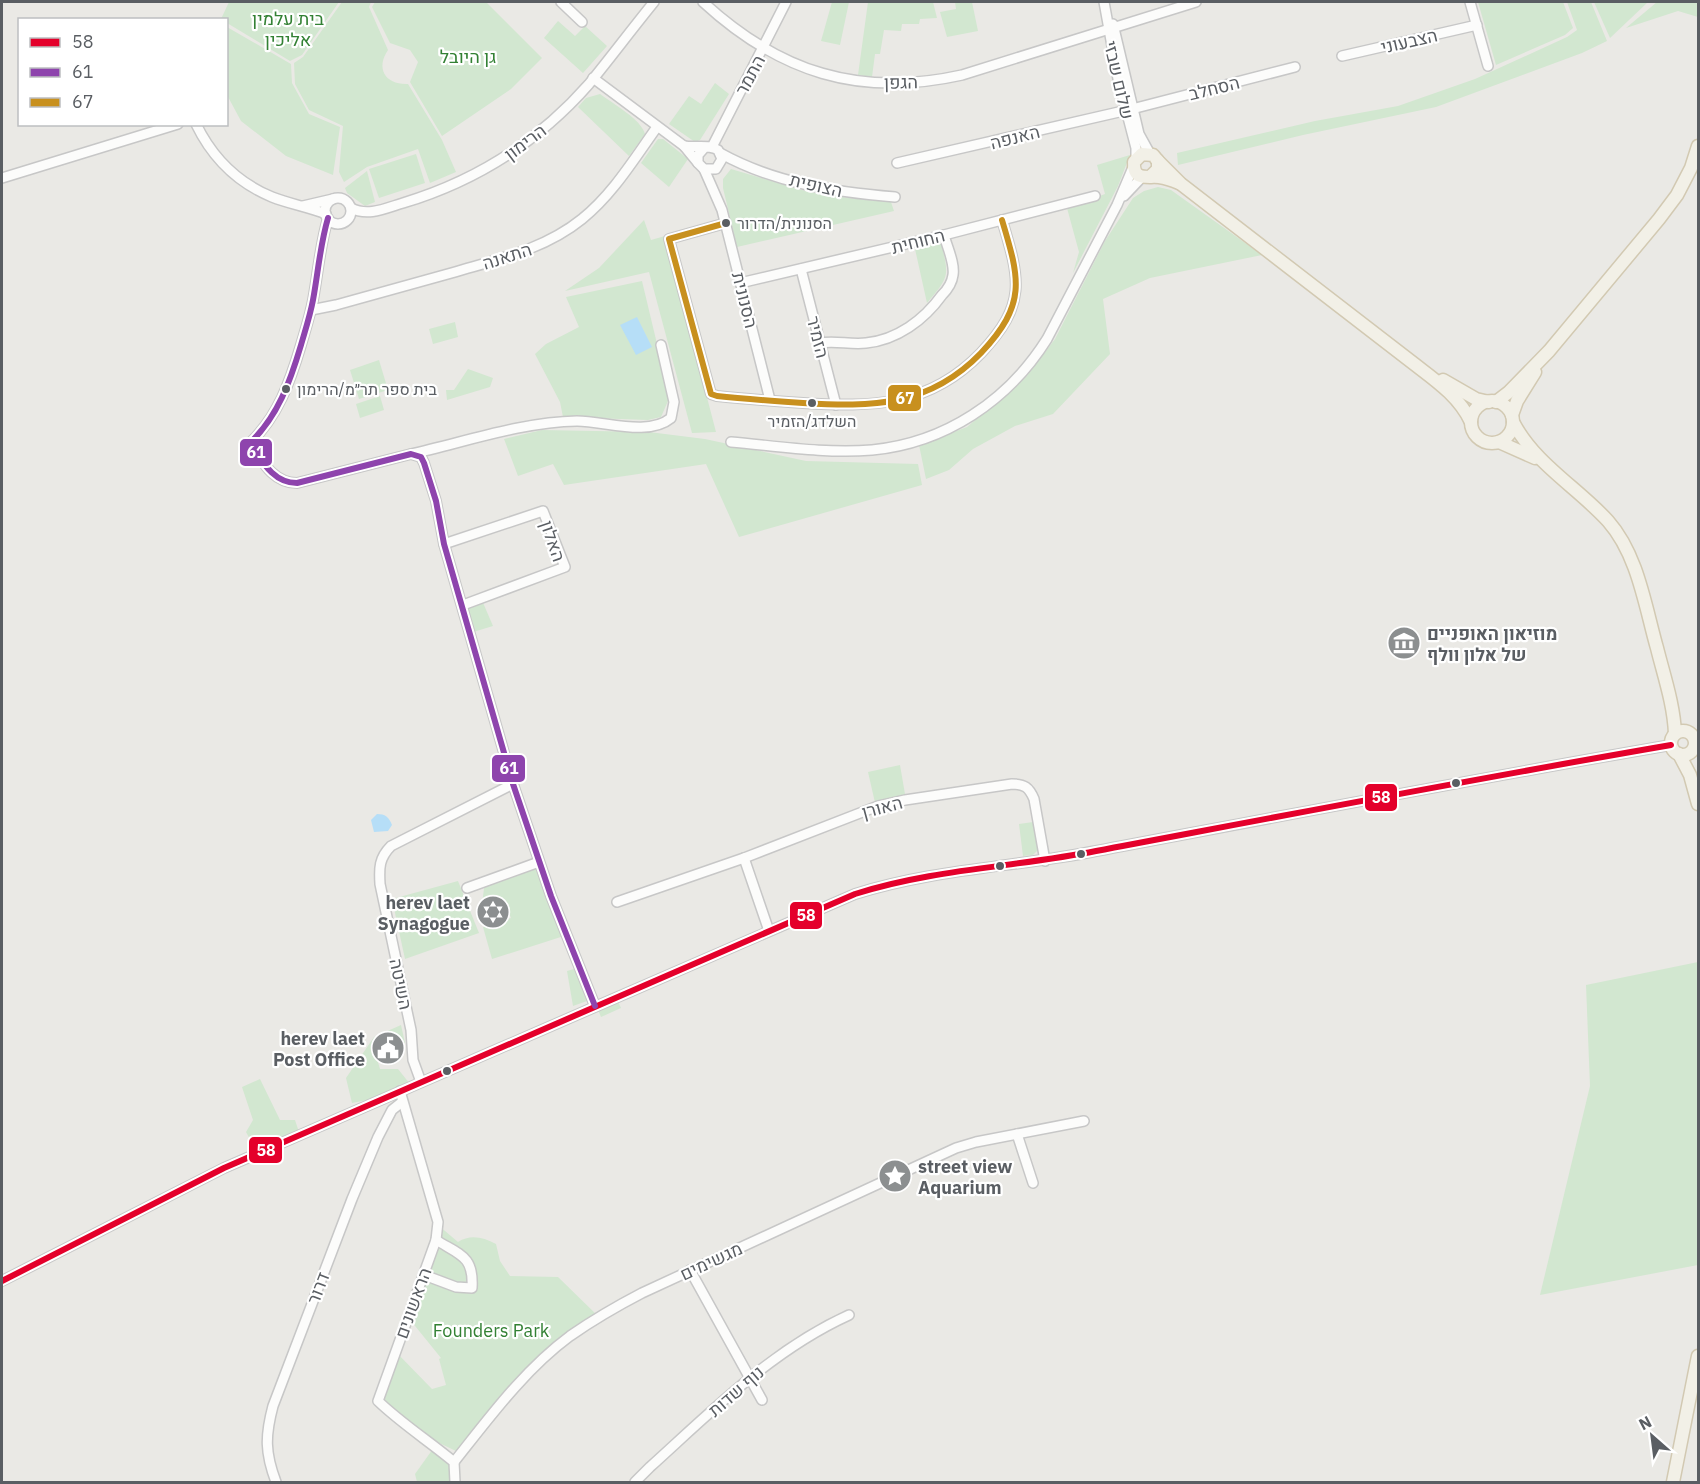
<svg xmlns="http://www.w3.org/2000/svg" width="1700" height="1484" viewBox="0 0 1700 1484" font-family="'IBM Plex Sans',Heebo,sans-serif">
<rect width="100%" height="100%" fill="#eae9e5"/>
<!-- green -->
<g fill="#d2e7d0">
<polygon points="229,2 339,2 302,55 290,61 227,23 226,20 221,19"/>
<path d="M342,2h29l-2,5 19,43c-13,19 -2,35 20,34l34,56 14,32 -26,11 -12,-34 -51,18 -23,15 -5,-10 4,-46 -34,-16 -14,-26 -1,-21 9,-6z"/>
<polygon points="375,2 486,2 542,58 511,89 442,136 410,82 418,62 410,50 390,43 372,7"/>
<polygon points="832,2 849,2 840,45 821,41"/>
<polygon points="868,2 933,2 937,18 920,19 919,24 902,24 901,31 884,30 880,54 875,54 872,77 858,75"/>
<polygon points="955,2 972,2 978,31 947,37 940,12 956,9"/>
<polygon points="1478,2 1563,2 1573,28 1565,35 1496,65"/>
<polygon points="1567,2 1591,2 1607,41 1582,53 1436,107 1303,135 1178,165 1177,153 1315,121 1398,106 1475,79 1567,37 1577,30"/>
<polygon points="1594,2 1648,2 1610,38"/>
<polygon points="1657,2 1698,2 1698,17 1678,11 1626,28"/>
<polygon points="558,21 575,36 585,26 607,46 583,73 544,38"/>
<polygon points="227,27 291,64 292,83 309,114 340,127 333,175 286,156 241,121 227,95"/>
<polygon points="715,83 729,94 700,140 695,142 669,124 689,96 701,104"/>
<path d="M600,94c12,9 42,26 45,40l-16,22 -51,-49 8,-9z"/>
<polygon points="658,139 663,139 688,159 669,187 641,163"/>
<polygon points="416,154 425,183 379,198 369,169"/>
<polygon points="1130,155 1118,186 1073,273 1079,252 1067,208 1105,194 1097,165"/>
<polygon points="731,169 809,192 849,198 891,202 894,211 737,247 723,188 723,179"/>
<polygon points="367,171 375,202 365,206 347,193 345,188"/>
<polygon points="1158,187 1171,190 1262,255 1150,278 1103,299 1110,354 1053,414 1015,426 973,449 949,470 926,479 919,445 967,427 1026,377 1055,339 1105,241 1133,198 1144,191"/>
<polygon points="644,220 651,240 665,236 716,432 692,433 649,272 565,291 599,268"/>
<path d="M941,242c8,34 9,34 -14,61l-12,-54z"/>
<polygon points="642,281 668,390 668,401 661,417 648,420 563,417 560,402 535,354 546,344 579,327 566,297"/>
<polygon points="455,322 458,337 433,344 429,329"/>
<polygon points="379,360 388,390 359,399 350,370"/>
<polygon points="468,369 493,378 490,387 447,400 446,390 454,390"/>
<polygon points="380,396 384,410 360,418 356,404"/>
<polygon points="542,430 649,432 705,439 806,461 918,464 922,485 739,537 706,464 564,485 553,464 518,476 504,439"/>
<polygon points="481,598 493,626 470,633 463,605"/>
<polygon points="900,765 906,800 876,807 868,772"/>
<polygon points="1033,822 1038,850 1033,855 1023,856 1019,824"/>
<polygon points="539,862 567,935 492,959 483,927 511,918 502,897 482,904 485,881"/>
<polygon points="458,881 479,933 405,959 392,899"/>
<polygon points="1698,962 1698,1265 1540,1295 1590,1086 1586,985"/>
<polygon points="574,969 587,1001 573,1006 567,971"/>
<polygon points="616,997 621,1008 601,1017 596,1005"/>
<polygon points="401,1025 405,1043 375,1052 380,1069 398,1069 410,1084 378,1095 378,1098 352,1103 346,1078 374,1037"/>
<polygon points="260,1079 280,1120 295,1120 299,1132 256,1150 246,1132 253,1120 242,1087"/>
<path d="M438,1225l20,17c12,-8 25,-5 38,2l4,17 10,15 48,1 41,40 -40,24 -103,110 -42,-20 -36,-30 17,-50 37,38 14,-4 -7,-26 2,-1 -34,-42z"/>
<polygon points="435,1446 454,1462 454,1482 417,1482 415,1474"/>
</g>
<!-- water -->
<g fill="#b6def7">
<polygon points="637,317 652,347 636,355 620,325"/>
<path d="M377,814c8,0 12,3 15,11l-4,6 -14,1 -3,-12z"/>
</g>
<g fill="none" stroke-linecap="round" stroke-linejoin="round">
<!-- minor casing -->
<g stroke="#c7c7c7" stroke-width="12">
<g id="minor">
<polyline points="561,2 582,22"/>
<path d="M703,2c76,70 156,96 259,73l234,-73"/>
<polyline points="1104,2 1118,79 1136,148 1136,158"/>
<polyline points="1470,2 1488,66"/>
<polyline points="1113,24 1139,134 1150,154"/>
<polyline points="1342,56 1477,25"/>
<polyline points="593,78 684,146 698,163"/>
<path d="M196,124c16,33 42,59 76,73 18,7 36,10 54,17"/>
<path d="M684,146c11,2 24,-2 34,4l4,9 -6,10h-12l-6,-6v-8l7,-8"/>
<polyline points="712,147 786,2"/>
<path d="M720,153c54,30 114,39 175,44"/>
<polyline points="897,163 1132,109 1295,67"/>
<polyline points="704,169 722,210 770,400"/>
<polyline points="2,178 178,124"/>
<polyline points="1124,196 1142,177"/>
<circle cx="338" cy="211" r="13"/>
<polyline points="303,206 333,199"/>
<path d="M351,208c17,9 35,0 52,-5 73,-22 136,-62 186,-119 22,-27 43,-55 65,-82"/>
<path d="M328,218c-8,27 -10,55 -15,82 -3,16 -8,31 -12,45 -11,37 -23,71 -51,98 12,18 23,40 47,40l114,-29 10,3 3,6 12,38 8,43 69,240 38,112 44,110"/>
<path d="M726,223l-57,16 42,155 6,2c28,3 57,5 86,7 69,4 126,4 178,-50 46,-49 39,-73 21,-133"/>
<polyline points="801,269 836,405"/>
<polyline points="740,283 944,235 1095,196"/>
<path d="M311,310l25,-5c40,-11 80,-22 119,-33 44,-13 90,-23 127,-53 31,-25 52,-60 75,-92"/>
<path d="M820,343c15,-3 30,2 46,0 31,-3 58,-23 76,-48 5,-5 10,-12 11,-20 2,-12 -6,-28 -9,-40"/>
<path d="M731,442c46,4 95,12 141,8 73,-7 136,-49 175,-111l70,-134 17,-40"/>
<path d="M411,454c54,-12 111,-32 166,-33 28,0 71,16 94,-3l3,-16 -13,-57"/>
<polyline points="444,544 543,511 565,567 463,605"/>
<polyline points="744,858 769,931"/>
<polyline points="467,888 539,862"/>
<path d="M617,902l127,-44 134,-52 27,-6 107,-16c12,0 17,3 22,15l11,62"/>
<path d="M421,1082l-8,-22 -2,-30 -31,-146c-1,-16 -1,-26 11,-38l122,-62"/>
<path d="M400,1091l38,131 -2,18 -58,161c24,23 51,40 76,61l1,20"/>
<polyline points="1017,1134 1033,1183"/>
<polyline points="690,1270 762,1400"/>
<path d="M424,1275l32,12 16,1c2,-32 -12,-33 -36,-48"/>
<path d="M2,1281l222,-113 631,-274c78,-25 161,-27 241,-43 191,-36 383,-73 575,-106"/>
<path d="M454,1462c35,-44 70,-92 116,-126 23,-16 47,-30 72,-43l314,-145 20,-6 108,-21"/>
<path d="M276,1482c-11,-29 -11,-46 -3,-76l79,-207 26,-62 14,-27 10,-8"/>
<path d="M635,1482l15,-15c62,-56 122,-117 199,-152"/>
</g>
</g>
<!-- major casing -->
<g stroke="#d2c9b2" stroke-width="15">
<g id="major">
<path d="M1157,160l24,24 232,179c22,17 46,33 58,59"/>
<path d="M1150,177l8,-8v-8l-5,-6 -11,-1 -8,8c-1,19 12,14 25,15 7,1 13,3 20,6"/>
<polyline points="1443,380 1476,399 1489,402"/>
<circle cx="1492" cy="422" r="21"/>
<polyline points="1496,402 1509,392 1549,351 1659,219 1677,195 1691,168 1698,146"/>
<polyline points="1512,415 1517,401 1535,372"/>
<path d="M1513,422c22,42 64,65 95,99 30,34 37,85 49,127 7,28 17,57 18,86"/>
<polyline points="1499,442 1535,458"/>
<circle cx="1683" cy="743" r="12"/>
<polyline points="1679,754 1690,775 1698,804"/>
<polyline points="1673,1482 1698,1356"/>
</g>
</g>
<!-- minor -->
<use href="#minor" stroke="#fcfcfb" stroke-width="9"/>
<!-- major -->
<use href="#major" stroke="#f2f0e7" stroke-width="12"/>
<!-- bus-1 casing -->
<g stroke="#fff" stroke-width="10">
<path id="bus-1" d="M2,1281l222,-113 631,-274c78,-25 161,-27 241,-43 191,-36 383,-73 575,-106"/>
</g>
<!-- bus-2 casing -->
<g stroke="#fff" stroke-width="10">
<path id="bus-2" d="M328,218c-8,27 -10,55 -15,82 -3,16 -8,31 -12,45 -11,37 -23,71 -51,98 12,18 23,40 47,40l114,-29 10,3 3,6 12,38 8,43 69,240 38,112 44,110"/>
</g>
<!-- bus-3 casing -->
<g stroke="#fff" stroke-width="10">
<path id="bus-3" d="M726,223l-57,16 42,155 6,2c28,3 57,5 86,7 69,4 126,4 178,-50 46,-49 39,-73 21,-133"/>
</g>
<!-- bus-1 -->
<use href="#bus-1" stroke="#e4002b" stroke-width="6"/>
<!-- bus-2 -->
<use href="#bus-2" stroke="#8e44ad" stroke-width="6"/>
<!-- bus-3 -->
<use href="#bus-3" stroke="#c8901e" stroke-width="6"/>
</g>
<!-- icons -->
<defs>
<g id="museum-disc" transform="scale(1.725)"><circle r="9.5" fill="#8c8f90" stroke="#fff"/><path d="M0-6L6-3V-2H-6V-3ZM-5-1h2V3h-2ZM-1-1h2V3h-2ZM3-1h2V3H3ZM-6 4H6V6H-6Z" fill="#fff"/></g>
<g id="synagogue-disc" transform="scale(1.725)"><circle r="9.5" fill="#8c8f90" stroke="#fff"/><path d="M0-6.5L5.6 3.2H-5.6ZM0 6.5L5.6-3.2H-5.6Z" fill="#fff"/></g>
<g id="civic-disc" transform="scale(1.725)"><circle r="9.5" fill="#8c8f90" stroke="#fff"/><path d="M-.6-6.5H3V-4.5H.6V-3L4-1V1h2V6H-6V1h2V-1L-.6-3ZM-1.2 2.5V6h2.4V2.5Z" fill="#fff"/></g>
<g id="sight-disc" transform="scale(1.725)"><circle r="9.5" fill="#8c8f90" stroke="#fff"/><path d="M0-6L1.8-2.2L6-1.7L2.9 1.2L3.7 5.4L0 3.3L-3.7 5.4L-2.9 1.2L-6-1.7L-1.8-2.2Z" fill="#fff"/></g>
</defs>
<g fill-rule="evenodd">
<use href="#museum-disc" x="1404" y="643"/>
<use href="#synagogue-disc" x="493" y="912"/>
<use href="#civic-disc" x="388" y="1048"/>
<use href="#sight-disc" x="895" y="1176"/>
</g>
<!-- markers -->
<g fill="#5a5e63" stroke="#fff" stroke-width="2">
<circle cx="726" cy="223" r="5"/>
<circle cx="286" cy="389" r="5"/>
<circle cx="812" cy="403" r="5"/>
<circle cx="1456" cy="783" r="5"/>
<circle cx="1081" cy="854" r="5"/>
<circle cx="1000" cy="866" r="5"/>
<circle cx="447" cy="1071" r="5"/>
</g>
<g text-anchor="middle" dominant-baseline="central" stroke-width="4.5" stroke-linejoin="round" paint-order="stroke">
<!-- bus labels -->
<g font-size="16" fill="#5a5e63" stroke="#fff" text-anchor="start">
<text x="737" y="223">הסנונית/הדרור</text>
<text x="297" y="389">בית ספר תר״מ/הרימון</text>
<text x="812" y="421" text-anchor="middle">השלדג/הזמיר</text>
</g>
<!-- park labels -->
<g font-size="18" fill="#338134" stroke="#fff">
<text x="288" y="18">בית עלמין<tspan x="288" dy="21">אליכין</tspan></text>
<text x="468" y="56">גן היובל</text>
<text x="491" y="1330">Founders Park</text>
</g>
<!-- street labels -->
<g font-size="18" fill="#5a5e63" stroke="#fff">
<text transform="translate(1409 41) rotate(-13)">הצבעוני</text>
<text transform="translate(750 75) rotate(-62)">התמר</text>
<text transform="translate(1119 80) rotate(77)">שלום שבזי</text>
<text transform="translate(901 82) rotate(-1)">הגפן</text>
<text transform="translate(1214 88) rotate(-14)">הסחלב</text>
<text transform="translate(1015 137) rotate(-14)">האנפה</text>
<text transform="translate(525 142) rotate(-37)">הרימון</text>
<text transform="translate(816 185) rotate(13)">הצופית</text>
<text transform="translate(918 241) rotate(-14)">החוחית</text>
<text transform="translate(507 256) rotate(-18)">התאנה</text>
<text transform="translate(745 300) rotate(76)">הסנונית</text>
<text transform="translate(818 337) rotate(76)">הזמיר</text>
<text transform="translate(553 541) rotate(71)">האלון</text>
<text transform="translate(882 807) rotate(-15)">האורן</text>
<text transform="translate(401 984) rotate(78)">השיטה</text>
<text transform="translate(711 1261) rotate(-25)">מגשימים</text>
<text transform="translate(318 1288) rotate(-69)">דרור</text>
<text transform="translate(413 1303) rotate(-70)">הראשונים</text>
<text transform="translate(736 1391) rotate(-41)">נוף שדות</text>
</g>
<!-- poi labels -->
<g font-size="18" font-weight="bold" fill="#5a5e63" stroke="#fff" text-anchor="start">
<text x="1427" y="633">מוזיאון האופניים<tspan x="1427" dy="21">של אלון וולף</tspan></text>
<text x="470" y="902" text-anchor="end">herev laet<tspan x="470" dy="21">Synagogue</tspan></text>
<text x="365" y="1038" text-anchor="end">herev laet<tspan x="365" dy="21">Post Office</tspan></text>
<text x="918" y="1166">street view<tspan x="918" dy="21">Aquarium</tspan></text>
</g>
</g>
<g stroke="#fff" stroke-width="2">
<rect x="887" y="384" width="35" height="28" rx="6" fill="#c8901e"/>
<rect x="239" y="438" width="34" height="29" rx="6" fill="#8e44ad"/>
<rect x="491" y="754" width="35" height="29" rx="6" fill="#8e44ad"/>
<rect x="1364" y="783" width="34" height="29" rx="6" fill="#e4002b"/>
<rect x="789" y="901" width="34" height="29" rx="6" fill="#e4002b"/>
<rect x="248" y="1136" width="35" height="28" rx="6" fill="#e4002b"/>
</g>
<g font-size="16" text-anchor="middle" font-weight="bold" fill="#fff">
<text x="905" y="404">67</text>
<text x="256" y="458">61</text>
<text x="509" y="774">61</text>
<text x="1381" y="803">58</text>
<text x="806" y="921">58</text>
<text x="266" y="1156">58</text>
</g>
<!-- border -->
<rect width="1700" height="1484" fill="none" stroke="#5a5e63" stroke-width="6"/>
<!-- legend -->
<rect x="18" y="18" width="210" height="108" fill="#ffffff" stroke="#bdbfc1" stroke-width="1.5"/>
<rect x="30" y="38" width="30" height="9" fill="#e4002b" stroke="#bdbfc1" stroke-width="1.5"/>
<text x="72" y="48" font-size="18" fill="#5a5e63">58</text>
<rect x="30" y="68" width="30" height="9" fill="#8e44ad" stroke="#bdbfc1" stroke-width="1.5"/>
<text x="72" y="78" font-size="18" fill="#5a5e63">61</text>
<rect x="30" y="98" width="30" height="9" fill="#c8901e" stroke="#bdbfc1" stroke-width="1.5"/>
<text x="72" y="108" font-size="18" fill="#5a5e63">67</text>
<!-- north arrow -->
<g transform="translate(1652 1436) rotate(332)" stroke="#ffffff" stroke-width="4.5" paint-order="stroke">
<path d="M0-4.5L10 22L0 15L-10 22Z" fill="#5a5e63"/>
<text y="-9" font-size="16" font-weight="bold" text-anchor="middle" fill="#5a5e63">N</text>
</g>
</svg>
